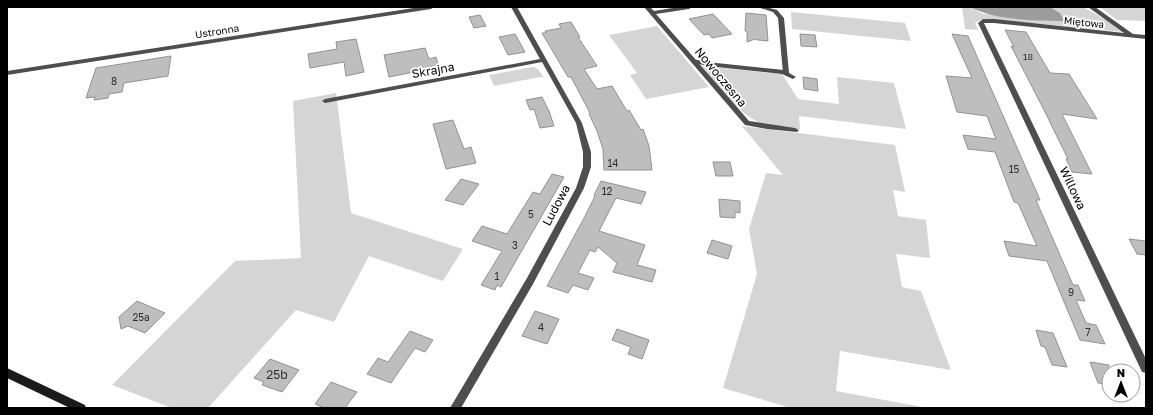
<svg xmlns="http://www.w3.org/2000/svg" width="1153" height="415" viewBox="0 0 1153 415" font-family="'Golos Text',sans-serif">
<rect width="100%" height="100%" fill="#fff"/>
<!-- green -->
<g fill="#d5d5d5">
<polygon points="962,7 970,7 983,14 1060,13 1050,7 1083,7 1108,21 1123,32 989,19 980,20 975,23 978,30 965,29"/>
<polygon points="1100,7 1146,7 1146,21 1117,20"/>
<polygon points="791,12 905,23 911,41 792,29"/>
<polygon points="657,26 709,87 646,99 630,75 637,73 609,35"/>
<path d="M702,66l80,8 16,25 41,5 -2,-27 57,6 12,46 -107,-13 1,13c-12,-1 -26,-1 -37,-5 -26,-10 -44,-37 -61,-58z"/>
<polygon points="533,67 538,69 544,78 540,77 494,86 489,75"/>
<polygon points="336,93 351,213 463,249 443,281 369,256 334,322 296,310 208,408 172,408 112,385 235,261 301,258 293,101"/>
<polygon points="742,126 895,145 905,192 893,190 898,216 926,220 930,258 896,254 902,287 921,291 951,370 840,351 836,391 928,408 791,408 723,388 757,274 749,229 766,173 783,175"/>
</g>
<!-- water -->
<path fill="#9c9c9c" d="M970,7h80l10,6 4,8c-30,-1 -67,0 -94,-14z"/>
<!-- building -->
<g fill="#bebebe" stroke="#929292">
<polygon points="746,13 766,15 768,41 758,40 755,39 747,42 747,31 745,31"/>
<polygon points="713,14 732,34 712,38 709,34 704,35 689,19"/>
<polygon points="480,15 486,26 474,28 469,17"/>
<polygon points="571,22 580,37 578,37 597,66 584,69 597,89 612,86 627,111 629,110 641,130 643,129 649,146 652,170 604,170 603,149 597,131 589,114 590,113 571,77 568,77 542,33 546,33 545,31 561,28 559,24"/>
<polygon points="1005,30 1026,32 1050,73 1069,74 1097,119 1062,114 1092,174 1072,172 1066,159 1068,159 1045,112 1011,46 1014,47"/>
<polygon points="515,34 525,52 508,55 499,37"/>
<polygon points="800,34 815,35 817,47 801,46"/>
<polygon points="952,34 968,36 1040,200 1036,200 1073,285 1078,285 1085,301 1076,300 1086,323 1096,325 1105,344 1080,340 1047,261 1009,256 1004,241 1037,246 1018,203 1014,202 995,152 968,149 963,135 996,139 987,116 957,112 946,76 972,78"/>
<polygon points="356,39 364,72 346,76 344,62 310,68 308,54 337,49 336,42"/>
<polygon points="425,48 429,59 436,57 439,67 389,77 384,55"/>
<polygon points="171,56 168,76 124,83 122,92 109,94 108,98 94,100 95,97 86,98 96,68"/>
<polygon points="803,77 817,79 818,91 804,89"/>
<polygon points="542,97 549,111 554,126 540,128 534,109 530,110 526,100"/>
<polygon points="453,120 464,149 471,147 476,163 446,169 433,124"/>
<polygon points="713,162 730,162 733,176 716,176"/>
<polygon points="552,174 564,177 501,287 497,285 495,290 481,285 502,251 472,241 482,226 507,234 533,192 540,194"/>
<polygon points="461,179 479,184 463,205 445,200"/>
<polygon points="601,181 646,192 641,204 616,198 599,231 645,245 637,265 656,270 652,282 613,272 617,263 598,247 595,252 590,250 578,273 594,278 588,290 573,285 568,293 547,286 583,220 595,196 594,195"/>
<polygon points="719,199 740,201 740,213 735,212 735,218 720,217"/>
<polygon points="1129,239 1146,241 1146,255 1137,254"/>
<polygon points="712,240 732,246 728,259 707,253"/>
<polygon points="137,301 165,313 145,333 128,326 121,329 119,317"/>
<polygon points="535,311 559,319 547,344 522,336"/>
<polygon points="617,329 649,340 642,359 628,354 631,347 612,340"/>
<polygon points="1036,330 1053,333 1067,367 1052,365 1045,347 1041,346"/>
<polygon points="410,331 433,340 425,352 415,348 391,383 367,374 378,358 388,362"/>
<polygon points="270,359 299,370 282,392 262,385 264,382 254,378"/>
<polygon points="1090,362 1109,365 1109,384 1098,383"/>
<polygon points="331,382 357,392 345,408 324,408 315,404"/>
</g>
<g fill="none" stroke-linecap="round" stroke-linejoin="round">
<!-- service -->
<polygon fill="#4e4e4e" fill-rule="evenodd" points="693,59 707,62 784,70 796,77 793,79 782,74 707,66 691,62 691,60"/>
<!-- minor -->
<g fill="#4e4e4e" fill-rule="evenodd">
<polygon points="420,7 434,7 431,9 7,75 7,71"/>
<polygon points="511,7 517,7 582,123 591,152 591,167 584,188 533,284 461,408 450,408 527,278 576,188 583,167 583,152 576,123 542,62 325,103 322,101 325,99 540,59"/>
<polygon points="644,7 650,7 654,11 679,7 692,7 689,9 656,14 749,121 795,128 799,130 797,132 767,129 745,125"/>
<polygon points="757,7 766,7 777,10 784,18 789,73 788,74 784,74 783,73 778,18 773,12"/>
<polygon points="1088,7 1095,7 1133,34 1146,35 1146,39 994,23 984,23 1146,359 1146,373 1142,372 978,23 983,19 994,19 1124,33"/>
</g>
<!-- secondary -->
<polygon fill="#1b1b1b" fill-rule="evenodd" points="7,368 85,405 86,408 70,408 7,378"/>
</g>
<g text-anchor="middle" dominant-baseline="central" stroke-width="3.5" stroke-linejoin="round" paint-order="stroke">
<!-- far-number labels -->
<g font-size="9" fill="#303030">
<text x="1028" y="56">18</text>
</g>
<!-- far-street labels -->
<g font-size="10" fill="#000" stroke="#fff">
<text transform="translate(1084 22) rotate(6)">Miętowa</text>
<text transform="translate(217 31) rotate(-9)">Ustronna</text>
</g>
<!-- number labels -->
<g font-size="10" fill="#303030">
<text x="114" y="81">8</text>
<text x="613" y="163">14</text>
<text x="1014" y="169">15</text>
<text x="607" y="191">12</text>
<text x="531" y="214">5</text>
<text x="515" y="245">3</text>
<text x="497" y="276">1</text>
<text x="1071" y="292">9</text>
<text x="141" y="317">25a</text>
<text x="541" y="327">4</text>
<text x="1088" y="332">7</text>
</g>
<!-- street labels -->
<g font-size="12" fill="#000" stroke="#fff">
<text transform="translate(433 70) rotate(-10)">Skrajna</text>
<text transform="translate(721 77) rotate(50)">Nowoczesna</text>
<text transform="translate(1073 188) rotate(65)">Willowa</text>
<text transform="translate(556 205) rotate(-62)">Ludowa</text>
</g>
<!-- near-number labels -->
<g font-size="12" fill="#303030">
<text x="277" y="374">25b</text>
</g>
</g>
<!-- border -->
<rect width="1153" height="415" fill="none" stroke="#000000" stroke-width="16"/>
<!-- north arrow -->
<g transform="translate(1121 383)"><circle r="19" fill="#ffffff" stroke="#999999"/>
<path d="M0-3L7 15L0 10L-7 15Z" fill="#000000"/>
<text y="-6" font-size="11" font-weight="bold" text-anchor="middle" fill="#000000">N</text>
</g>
</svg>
